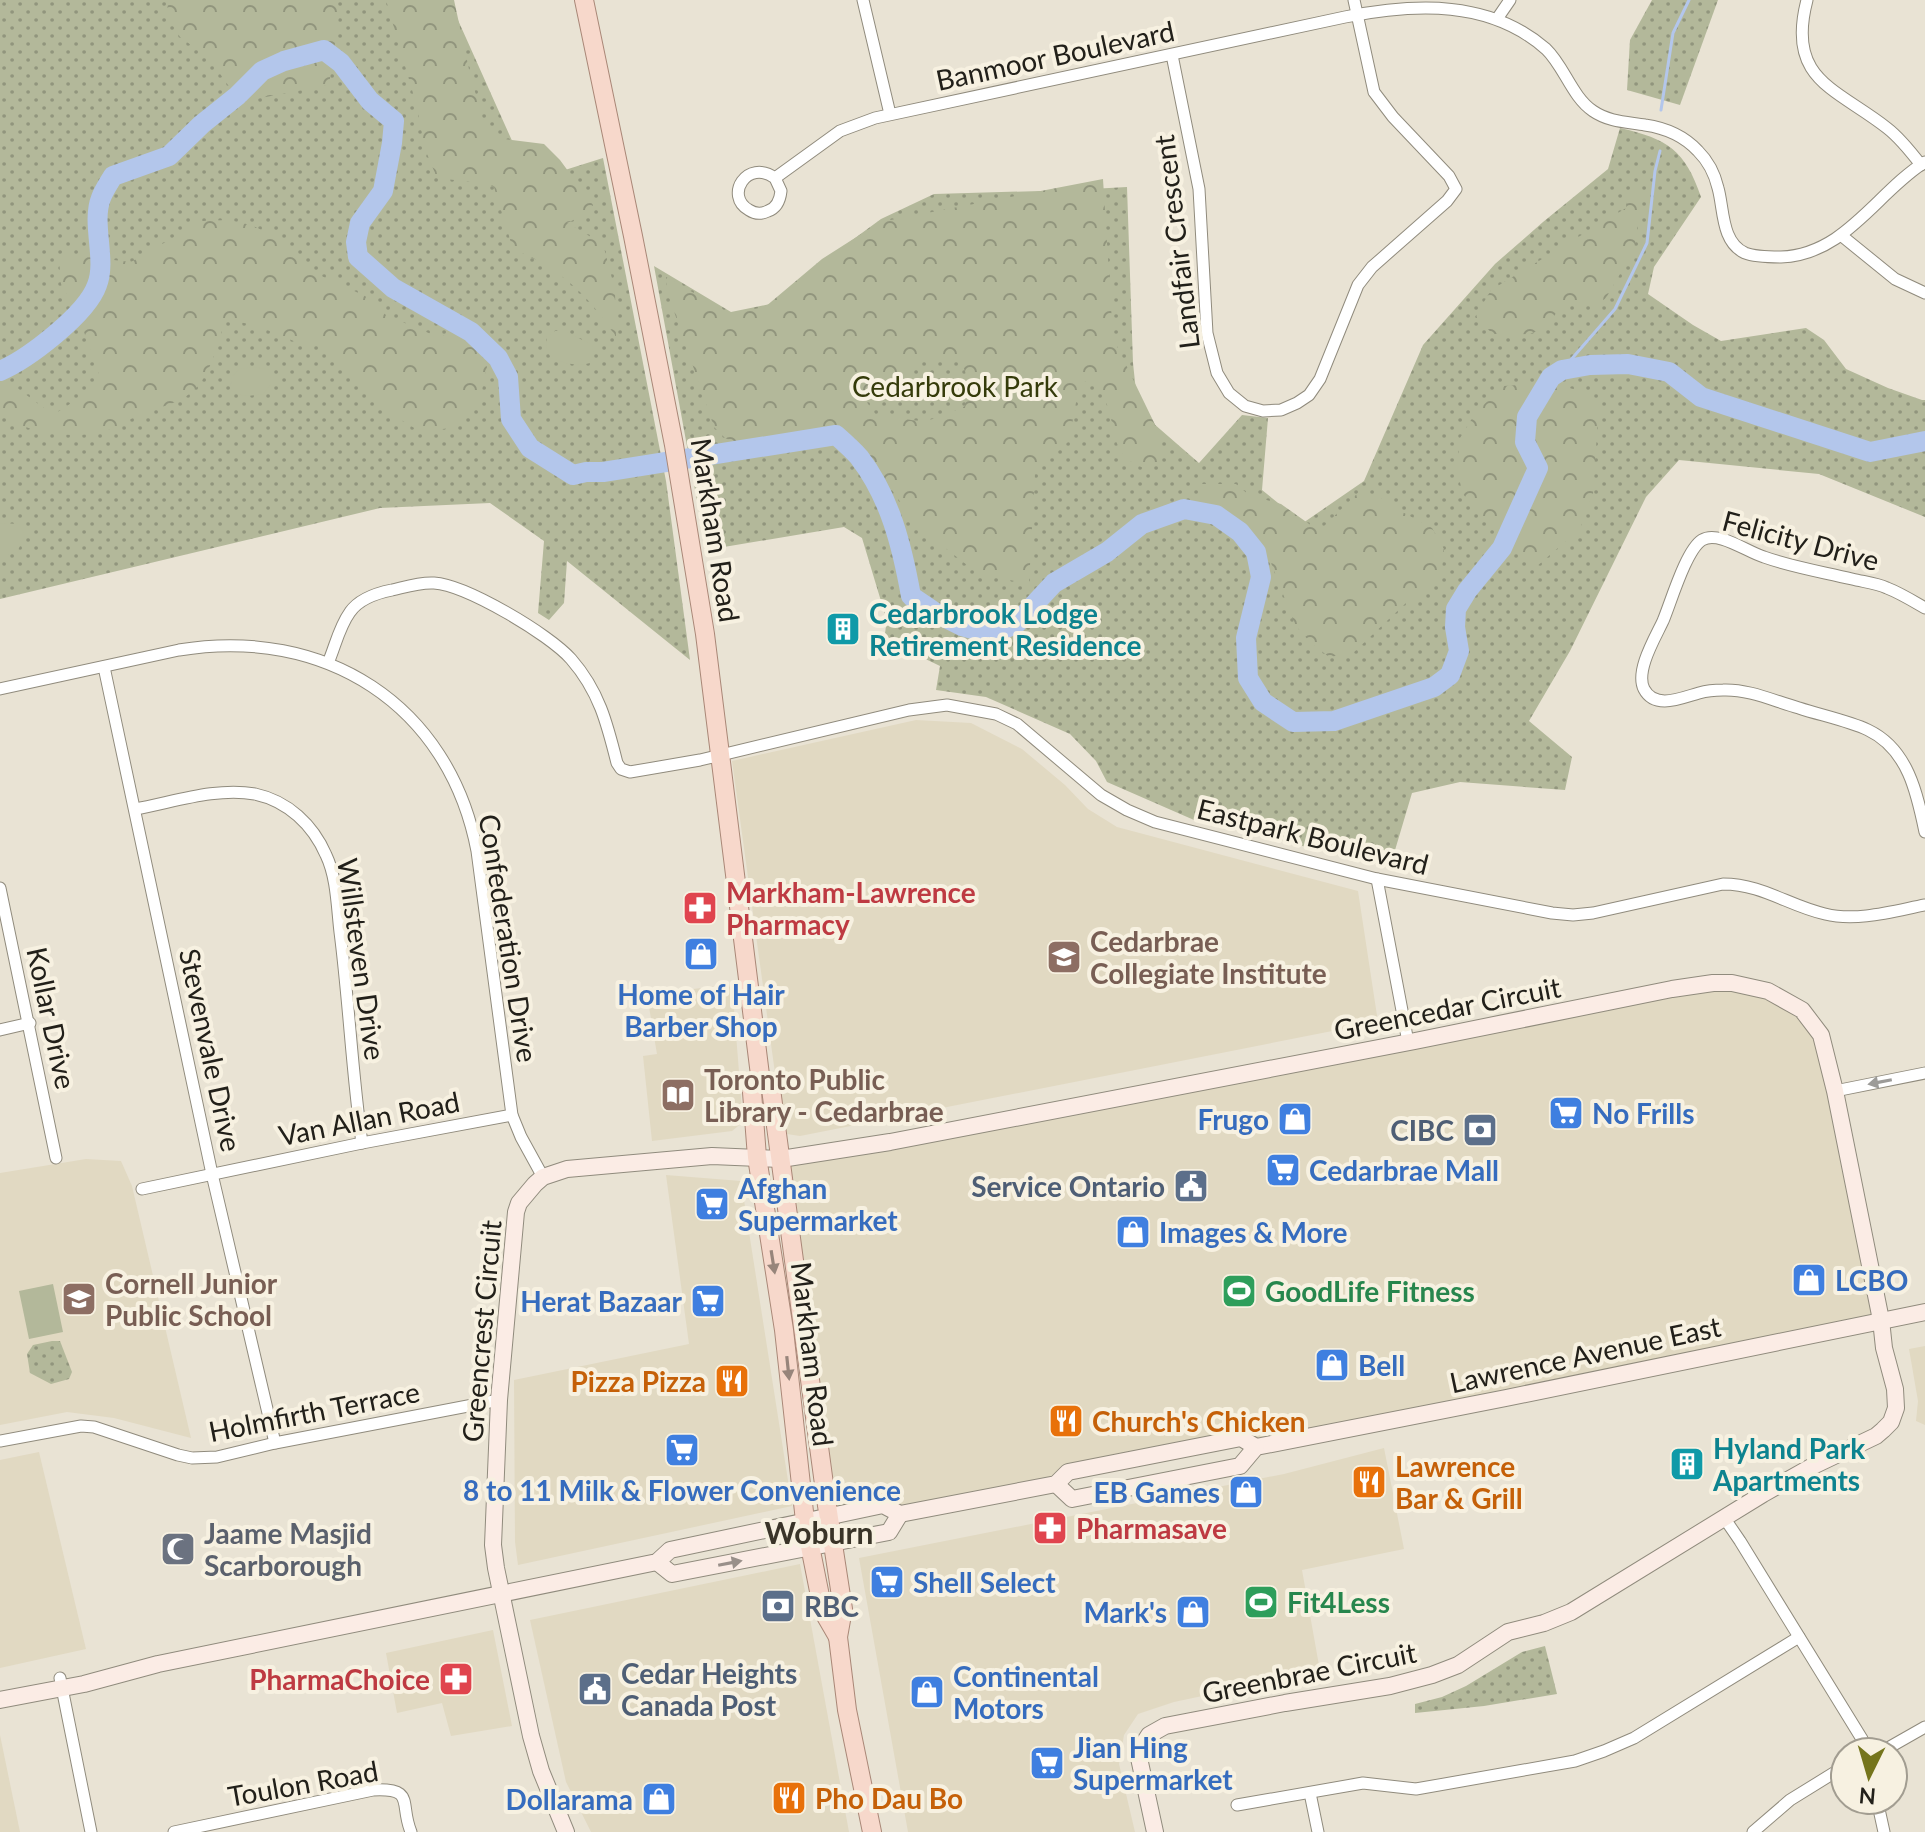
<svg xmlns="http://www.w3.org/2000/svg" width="1925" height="1832" viewBox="0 0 1925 1832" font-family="Lato,sans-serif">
<defs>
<pattern id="grass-dots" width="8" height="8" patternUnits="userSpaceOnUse" patternTransform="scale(2)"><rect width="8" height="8" fill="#b3b89a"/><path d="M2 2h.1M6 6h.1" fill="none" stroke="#91957d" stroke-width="1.8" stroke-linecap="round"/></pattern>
<pattern id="forest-crowns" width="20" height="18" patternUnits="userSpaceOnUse" patternTransform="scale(2)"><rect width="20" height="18" fill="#b3b89a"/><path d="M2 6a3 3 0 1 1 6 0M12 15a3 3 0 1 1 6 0" fill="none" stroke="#91957d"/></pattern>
</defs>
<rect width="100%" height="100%" fill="#e9e3d4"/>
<!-- built -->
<g fill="#e1d9c2">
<polygon points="916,720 971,723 1022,749 1065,785 1088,809 1117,827 1358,891 1378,1022 800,1136 787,1134 775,1073 732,761"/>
<polygon points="732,984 743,1122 732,1131 652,1141 643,1056 657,1054 647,995"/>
<polygon points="1672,989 1768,991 1821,1035 1881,1320 1256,1447 1241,1438 1134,1458 1056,1484 900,1514 882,1505 828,1516 781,1159"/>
<polygon points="86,1159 121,1161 132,1186 191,1438 114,1418 67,1412 0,1425 0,1173"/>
<polygon points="666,1175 741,1181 792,1506 518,1565 515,1542 514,1380 689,1344"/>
<polygon points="1925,1346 1925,1425 1916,1421 1918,1401 1909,1349"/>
<polygon points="1384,1448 1404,1549 1302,1570 1320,1671 1174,1702 1138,1714 1124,1735 1119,1764 1135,1832 908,1832 859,1558 1284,1474"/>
<polygon points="39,1452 86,1649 0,1668 0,1460"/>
<polygon points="800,1564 849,1832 591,1832 566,1782 530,1620"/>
<polygon points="493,1630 512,1726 451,1736 442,1703 397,1713 386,1653"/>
<polygon points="0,1735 20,1832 0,1832"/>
</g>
<!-- grass -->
<g fill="url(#grass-dots)">
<polygon points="0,0 449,0 530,181 603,158 666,481 690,660 567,561 564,603 549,620 538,613 544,541 490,503 380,508 0,599"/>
<polygon points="1652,0 1718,0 1680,105 1627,90 1630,40"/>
<path d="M1620,128c48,11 65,22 81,69l-47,70 -6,27 45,31 28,16 85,-13 18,12 22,29 42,19 34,12h3v117l-106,-43 -140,-14 -33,37 -76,154 -41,70 43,36 -7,33 -105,-8 -48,11 -22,74 -196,-47 -87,-38 -11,-21 -26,-27 -84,-37 -50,-7 4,-24 -56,-27 3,-18 -25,-83 -18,-11 -138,23 -52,-284 77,46 39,-8 51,-41 60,-44 53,-25 139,-4 54,-3 6,176 5,47 61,53 43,-48 26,3 -6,72 41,33 61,-42 59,-136 72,-81 48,-42 65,-53z"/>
<polygon points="52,1341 60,1341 72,1372 69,1379 51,1384 30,1373 27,1354 33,1345"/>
<polygon points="1545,1646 1557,1694 1484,1706 1415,1713 1415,1704 1442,1697 1466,1686 1522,1652"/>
</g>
<!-- forest -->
<g fill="url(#forest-crowns)" fill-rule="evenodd">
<polygon points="169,0 334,0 339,15 329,85 255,99 235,95 209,58 180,37 166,14"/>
<path d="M386,0h68l16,74 18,63 56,7 16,16 33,45v6l-26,12 36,21 12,46 1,47c-27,-42 -57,-69 -103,-88l-19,-62 -5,-3 -52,-6 -12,-29 -8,-42z"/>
<path d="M1103,179l10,159 49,101 -1,24c-9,5 -15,7 -24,2 -26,-12 -21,-37 -30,-60 -3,-10 -9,-20 -14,-29l-14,10 -10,55 -34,31 -6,112 -43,-9 -19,-10 -50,-39 -37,-53 -35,-24 -32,-2h-67l-21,-9 -11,-11 -47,-136 -1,-14 63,36 36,-6 57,-48 58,-37zM918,359c10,0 24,-2 34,0 20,5 15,33 13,47 -33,15 -44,21 -79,6l-10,3 -10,-14 1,-15 31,-3 10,-5z"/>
<path d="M1628,190h10l4,7 -8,53 -28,48 -10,7 -36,1c-17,34 -33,28 -67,28l-18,-17 16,-27 135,-82z"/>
<path d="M228,220l23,5 26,12 16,20 22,16 50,23 21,19 45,19 41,6 15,27 -8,36 -29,25 -29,4 -40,-24 -52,-58 -11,-7 -22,-1 -38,-16 -33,-7c-4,17 -13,48 -24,63 -15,21 -37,23 -59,32 -14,5 -30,17 -45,19 -25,5 -86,1 -96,-27 -1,-8 -1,-22 -1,-31l53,40 49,-32 -25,-71 -16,-28 -2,-25 11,-4 61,7 71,-41z"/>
<polygon points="1548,383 1586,392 1599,402 1593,493 1580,529 1536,567 1480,514 1463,494 1457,471 1460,438 1476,412 1504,386"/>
<polygon points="1198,484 1236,484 1249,495 1281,504 1319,531 1359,492 1377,495 1393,507 1432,528 1444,549 1441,577 1427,593 1406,603 1353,653 1329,657 1310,642 1295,625 1268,555 1255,542 1206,515 1198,503"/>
</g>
<!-- pitch -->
<g fill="#b3b89a">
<path d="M555,331h10l27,14 2,10 -4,8c-14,4 -25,0 -39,-5l-5,-10 1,-12z"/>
<path d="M255,367l14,3 2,14 -8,10c-12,2 -22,4 -33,-4l2,-13 7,-8z"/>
<polygon points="0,523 19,524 25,536 18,550 21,551 8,555 0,555"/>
<polygon points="53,1284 63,1332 29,1339 19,1291"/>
</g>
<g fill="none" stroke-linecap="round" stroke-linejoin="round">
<!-- stream -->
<g stroke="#b3c6eb" stroke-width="3">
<polyline points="1661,110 1673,33 1689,0"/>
<polyline points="1562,370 1615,309 1647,243 1655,171 1660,151"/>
</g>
<!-- river -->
<path stroke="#b3c6eb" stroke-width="20" d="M0,371c28,-12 87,-57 97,-86 10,-25 -6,-62 4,-87 3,-8 8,-15 12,-22l56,-20 33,-32 35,-28 25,-25 22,-10 40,-11 17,13 29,38 24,20 -2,22 -9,48 -23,32 -4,19 2,15 35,31 78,44 27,26 10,19 3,42 19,29 43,27 13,-3h17l233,-37c8,7 16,14 23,22 31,40 43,89 52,139l25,17 26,13 29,8 25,-10 38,-41 53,-31 35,-28 42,-15 32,6 24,17 16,20 5,25 -15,61 2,40 15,24 30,20 41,-1 100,-34 16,-12 9,-24 -4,-24 1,-18 11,-18 35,-43 36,-80 -13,-26 2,-25 24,-40 11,-7 28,-5 38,-1 41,8 32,25 169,55 55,-11"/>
<!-- street casing -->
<g stroke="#908b7d" stroke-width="13">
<g id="street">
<polyline points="863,0 890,114"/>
<path d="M1807,0c-21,80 29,88 80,128 13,10 24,24 34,37"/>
<polyline points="1499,16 1510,0"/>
<polyline points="1172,55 1199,189 1207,333 1217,373 1229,393 1245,406 1263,411 1281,410 1297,403 1309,395 1320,379 1358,285 1372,267 1447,201 1456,189 1449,176 1393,117 1374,92 1354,0"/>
<path d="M775,178l6,13c-1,9 -4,17 -13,20 -6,3 -13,3 -19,-1 -25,-14 -2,-52 26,-32l65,-47 35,-13 470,-101c71,-14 145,-17 201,32 18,17 26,48 47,62 16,11 34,11 52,14 21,3 39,11 53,26 10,10 17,24 20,37 6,21 3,54 27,65 10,4 26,4 36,4 64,-2 96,-65 144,-95"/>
<polyline points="1842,236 1895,279 1925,293"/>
<path d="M1925,608c-12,-7 -25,-15 -38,-20 -11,-5 -23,-6 -35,-9 -29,-7 -60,-12 -88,-22 -17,-5 -46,-27 -62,-17 -16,10 -31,62 -39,81 -8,17 -28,50 -19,68 11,21 37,9 55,4 7,-2 16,-3 24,-3 26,-1 51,11 76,18 21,7 50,13 69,22 40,19 49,63 57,102"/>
<path d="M328,663c7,-16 11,-36 22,-51 9,-13 27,-19 42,-22 13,-3 28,-8 42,-7 32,2 115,51 137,76 28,32 36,64 46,104l4,6 9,3 70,-12 209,-50 38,-5 49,9 21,10 84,71 26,15 28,12 222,57 175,34 21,2 20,-2 130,-29c39,0 66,22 102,30 32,8 69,-3 100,-9"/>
<polyline points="104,667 212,1174 275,1443"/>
<path d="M0,689l179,-39c145,-24 270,54 298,201l35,264 9,22 22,40"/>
<path d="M135,809c39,-7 81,-22 120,-15 33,7 58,31 71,61 11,23 11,52 14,77 9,70 12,141 22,211"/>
<polyline points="1377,879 1408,1042"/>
<polyline points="0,888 56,1158"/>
<polyline points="0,1030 30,1023"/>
<polyline points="1835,1091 1925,1073"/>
<polyline points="142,1189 362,1143 512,1115"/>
<polyline points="0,1441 81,1426 94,1427 178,1455 192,1458 217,1457 275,1443 499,1400"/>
<polyline points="1725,1519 1740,1541 1862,1739 1864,1752"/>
<polyline points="60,1678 91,1832"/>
<polyline points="1881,1752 1925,1727"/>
<polyline points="1310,1793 1318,1832"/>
<polyline points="1877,1800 1884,1832"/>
<polyline points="1237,1805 1363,1783 1416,1789 1575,1761 1604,1751 1634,1738 1799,1637"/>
<path d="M174,1832l199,-42c43,-2 26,13 38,42"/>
<polyline points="1753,1832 1790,1800 1845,1766"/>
</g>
</g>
<!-- secondary casing -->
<g stroke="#908b7d" stroke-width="18">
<g id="secondary">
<polyline points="1056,1484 1072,1499 1240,1466 1256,1447 1506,1398 1925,1312"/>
<polyline points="657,1562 672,1574 889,1532 900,1514"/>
<polyline points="0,1700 84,1684 158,1664 657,1562 670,1550 883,1505 900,1514 1056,1484 1068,1472 1241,1438 1256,1447"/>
<polyline points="566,1832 541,1771 531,1736 496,1568 493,1545 499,1400 516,1212 519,1203 535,1184 543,1177 567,1169 712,1156 781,1159 890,1142 1415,1041 1672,989 1713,983 1732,983 1768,991 1802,1010 1821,1035 1835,1091 1881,1320 1884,1348 1895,1389 1896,1408 1891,1422 1883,1430 1876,1436 1811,1467 1763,1494 1571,1612 1544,1623 1508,1632 1458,1665 1432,1675 1390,1686 1285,1703 1165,1726 1149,1735 1140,1749 1139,1758 1155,1832"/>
</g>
</g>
<!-- primary casing -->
<g stroke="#a98777" stroke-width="20">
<g id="primary">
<polyline points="584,0 633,236 674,445 705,634 760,1075 771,1089 826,1499 843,1609 838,1637 847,1710 872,1832"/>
<polyline points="760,1075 752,1092 757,1157 784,1330 805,1521 823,1611 838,1637"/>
</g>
</g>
<!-- street -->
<use href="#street" stroke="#fff" stroke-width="11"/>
<!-- secondary -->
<use href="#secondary" stroke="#fbece5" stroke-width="16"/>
<!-- primary -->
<use href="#primary" stroke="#f7d8cb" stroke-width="18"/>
</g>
<!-- one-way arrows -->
<defs><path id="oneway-solid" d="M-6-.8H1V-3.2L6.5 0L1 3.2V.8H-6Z" transform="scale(2)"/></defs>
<use fill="#9c9b98" href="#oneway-solid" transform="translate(1880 1082) rotate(169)"/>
<g fill="#97857b">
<use href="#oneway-solid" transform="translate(773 1262) rotate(81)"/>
<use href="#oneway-solid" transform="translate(788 1368) rotate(84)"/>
</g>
<use fill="#99908a" href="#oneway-solid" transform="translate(730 1563) rotate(-11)"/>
<!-- icons -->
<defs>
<g id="building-square" transform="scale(1.8)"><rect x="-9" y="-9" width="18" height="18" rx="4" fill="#0f9aa8" stroke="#f7f1e1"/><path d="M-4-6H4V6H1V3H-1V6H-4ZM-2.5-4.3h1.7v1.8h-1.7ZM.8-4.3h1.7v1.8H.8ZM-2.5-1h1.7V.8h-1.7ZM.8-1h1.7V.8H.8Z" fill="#fff"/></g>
<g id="pharmacy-square" transform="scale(1.8)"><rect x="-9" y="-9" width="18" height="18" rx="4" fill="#e0444e" stroke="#f7f1e1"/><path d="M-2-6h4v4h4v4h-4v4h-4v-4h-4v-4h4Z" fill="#fff"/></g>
<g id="shop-square" transform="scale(1.8)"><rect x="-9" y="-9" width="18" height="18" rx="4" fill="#3f7fe0" stroke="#f7f1e1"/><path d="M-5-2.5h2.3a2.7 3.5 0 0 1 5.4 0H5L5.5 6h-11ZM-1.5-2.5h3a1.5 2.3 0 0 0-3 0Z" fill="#fff"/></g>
<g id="school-square" transform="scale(1.8)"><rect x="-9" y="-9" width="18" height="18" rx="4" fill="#8d6e63" stroke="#f7f1e1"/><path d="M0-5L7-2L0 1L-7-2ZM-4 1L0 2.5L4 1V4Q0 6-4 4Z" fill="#fff"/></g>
<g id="library-square" transform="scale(1.8)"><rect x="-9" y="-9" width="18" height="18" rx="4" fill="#8d6e63" stroke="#f7f1e1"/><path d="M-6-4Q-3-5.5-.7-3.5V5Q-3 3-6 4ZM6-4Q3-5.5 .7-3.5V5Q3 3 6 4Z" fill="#fff"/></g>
<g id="supermarket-square" transform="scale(1.8)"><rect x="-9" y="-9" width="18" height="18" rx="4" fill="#3f7fe0" stroke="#f7f1e1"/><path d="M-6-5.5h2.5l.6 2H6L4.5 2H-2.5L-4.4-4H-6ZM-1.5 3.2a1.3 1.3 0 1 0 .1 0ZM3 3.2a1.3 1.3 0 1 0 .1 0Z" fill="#fff"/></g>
<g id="bank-square" transform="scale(1.8)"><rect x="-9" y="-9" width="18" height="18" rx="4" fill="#5c6f8a" stroke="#f7f1e1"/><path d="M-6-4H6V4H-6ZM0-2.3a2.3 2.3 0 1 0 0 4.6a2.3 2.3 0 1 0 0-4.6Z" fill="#fff"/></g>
<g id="civic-square" transform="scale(1.8)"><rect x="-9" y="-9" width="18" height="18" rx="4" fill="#5c6f8a" stroke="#f7f1e1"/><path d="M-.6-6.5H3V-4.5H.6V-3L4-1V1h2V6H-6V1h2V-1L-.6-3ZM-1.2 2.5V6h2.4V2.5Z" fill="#fff"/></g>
<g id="stadium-square" transform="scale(1.8)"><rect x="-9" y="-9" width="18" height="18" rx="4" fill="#2e9e5b" stroke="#f7f1e1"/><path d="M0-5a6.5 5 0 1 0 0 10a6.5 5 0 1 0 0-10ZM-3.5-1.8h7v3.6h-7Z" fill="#fff"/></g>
<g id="restaurant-square" transform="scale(1.8)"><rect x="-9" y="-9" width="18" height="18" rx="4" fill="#e8710a" stroke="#f7f1e1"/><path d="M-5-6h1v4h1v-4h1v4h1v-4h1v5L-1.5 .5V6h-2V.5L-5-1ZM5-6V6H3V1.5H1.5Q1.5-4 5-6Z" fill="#fff"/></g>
<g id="mosque-square" transform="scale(1.8)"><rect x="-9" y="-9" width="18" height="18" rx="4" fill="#6b7280" stroke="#f7f1e1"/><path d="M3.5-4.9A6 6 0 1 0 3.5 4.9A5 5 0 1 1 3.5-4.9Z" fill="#fff"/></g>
</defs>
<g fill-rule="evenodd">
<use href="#building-square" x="843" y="629"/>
<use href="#pharmacy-square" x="700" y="908"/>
<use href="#shop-square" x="701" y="954"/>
<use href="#school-square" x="1064" y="957"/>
<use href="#library-square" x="678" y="1095"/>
<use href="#supermarket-square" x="1566" y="1113"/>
<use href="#shop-square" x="1295" y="1119"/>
<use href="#bank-square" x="1480" y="1130"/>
<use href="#supermarket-square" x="1283" y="1170"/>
<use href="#civic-square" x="1191" y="1186"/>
<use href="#supermarket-square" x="712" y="1204"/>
<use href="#shop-square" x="1133" y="1232"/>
<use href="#shop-square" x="1809" y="1280"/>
<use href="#stadium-square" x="1239" y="1291"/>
<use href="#school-square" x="79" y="1299"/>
<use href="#supermarket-square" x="708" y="1301"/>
<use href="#shop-square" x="1332" y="1365"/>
<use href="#restaurant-square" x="732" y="1381"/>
<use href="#restaurant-square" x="1066" y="1421"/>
<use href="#supermarket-square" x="682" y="1450"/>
<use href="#building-square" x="1687" y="1464"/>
<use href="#restaurant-square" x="1369" y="1482"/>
<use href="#shop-square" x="1246" y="1492"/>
<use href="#pharmacy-square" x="1050" y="1528"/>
<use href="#mosque-square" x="178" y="1549"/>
<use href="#supermarket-square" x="887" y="1582"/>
<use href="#stadium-square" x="1261" y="1602"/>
<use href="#bank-square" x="778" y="1606"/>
<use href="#shop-square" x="1193" y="1612"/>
<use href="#pharmacy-square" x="456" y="1679"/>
<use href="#civic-square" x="595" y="1689"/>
<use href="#shop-square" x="927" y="1692"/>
<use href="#supermarket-square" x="1047" y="1763"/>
<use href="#restaurant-square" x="789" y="1798"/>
<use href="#shop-square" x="659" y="1799"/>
</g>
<g text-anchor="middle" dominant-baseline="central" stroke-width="8" stroke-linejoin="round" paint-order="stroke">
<!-- street labels -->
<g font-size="28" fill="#22201a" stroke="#f7f1e1">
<text transform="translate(1055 55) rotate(-12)">Banmoor Boulevard</text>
<text transform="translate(1176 242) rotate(-97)">Landfair Crescent</text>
<text transform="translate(716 530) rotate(81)">Markham Road</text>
<text transform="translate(1801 540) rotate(15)">Felicity Drive</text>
<text transform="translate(1313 836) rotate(14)">Eastpark Boulevard</text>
<text transform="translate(509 938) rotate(81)">Confederation Drive</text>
<text transform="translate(362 959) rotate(82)">Willsteven Drive</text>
<text transform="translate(1447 1008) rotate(-11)">Greencedar Circuit</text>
<text transform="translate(52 1018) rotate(78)">Kollar Drive</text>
<text transform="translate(211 1050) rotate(78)">Stevenvale Drive</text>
<text transform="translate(369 1118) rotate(-11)">Van Allan Road</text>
<text transform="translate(481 1331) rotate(-85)">Greencrest Circuit</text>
<text transform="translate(813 1354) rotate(83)">Markham Road</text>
<text transform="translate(1585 1354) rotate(-12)">Lawrence Avenue East</text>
<text transform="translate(314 1411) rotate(-11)">Holmfirth Terrace</text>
<text transform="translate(1309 1672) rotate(-11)">Greenbrae Circuit</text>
<text transform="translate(303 1783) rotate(-10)">Toulon Road</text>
</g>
<!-- park labels -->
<g font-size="28" fill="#353b0a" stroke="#f7f1e1">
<text x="955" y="386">Cedarbrook Park</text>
</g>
<!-- culture labels -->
<g font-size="28" font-weight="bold" fill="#0d838f" stroke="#f7f1e1" text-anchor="start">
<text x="869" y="613">Cedarbrook Lodge<tspan x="869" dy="32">Retirement Residence</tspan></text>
<text x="1713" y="1448">Hyland Park<tspan x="1713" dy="32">Apartments</tspan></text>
</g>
<!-- health labels -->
<g font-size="28" font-weight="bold" fill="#be3a42" stroke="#f7f1e1" text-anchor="start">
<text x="726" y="892">Markham-Lawrence<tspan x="726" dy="32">Pharmacy</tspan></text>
<text x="1076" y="1528">Pharmasave</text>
<text x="430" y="1679" text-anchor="end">PharmaChoice</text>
</g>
<!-- education labels -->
<g font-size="28" font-weight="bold" fill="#785e54" stroke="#f7f1e1" text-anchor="start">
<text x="1090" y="941">Cedarbrae<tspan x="1090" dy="32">Collegiate Institute</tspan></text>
<text x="704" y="1079">Toronto Public<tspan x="704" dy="32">Library - Cedarbrae</tspan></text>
<text x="105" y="1283">Cornell Junior<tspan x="105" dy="32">Public School</tspan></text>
</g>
<!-- shop labels -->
<g font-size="28" font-weight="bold" fill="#366cbe" stroke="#f7f1e1" text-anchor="start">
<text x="701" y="994" text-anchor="middle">Home of Hair<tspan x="701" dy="32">Barber Shop</tspan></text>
<text x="1592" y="1113">No Frills</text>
<text x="1269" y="1119" text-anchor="end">Frugo</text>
<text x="1309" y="1170">Cedarbrae Mall</text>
<text x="738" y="1188">Afghan<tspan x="738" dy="32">Supermarket</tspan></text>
<text x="1159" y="1232">Images &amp; More</text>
<text x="1835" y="1280">LCBO</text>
<text x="682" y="1301" text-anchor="end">Herat Bazaar</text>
<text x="1358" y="1365">Bell</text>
<text x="682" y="1490" text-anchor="middle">8 to 11 Milk &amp; Flower Convenience</text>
<text x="1220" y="1492" text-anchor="end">EB Games</text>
<text x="913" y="1582">Shell Select</text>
<text x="1167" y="1612" text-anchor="end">Mark's</text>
<text x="953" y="1676">Continental<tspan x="953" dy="32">Motors</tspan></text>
<text x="1073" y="1747">Jian Hing<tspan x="1073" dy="32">Supermarket</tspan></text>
<text x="633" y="1799" text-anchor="end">Dollarama</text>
</g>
<!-- service labels -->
<g font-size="28" font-weight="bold" fill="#4e5e75" stroke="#f7f1e1" text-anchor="end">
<text x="1454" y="1130">CIBC</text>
<text x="1165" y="1186">Service Ontario</text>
<text x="804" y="1606" text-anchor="start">RBC</text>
<text x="621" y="1673" text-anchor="start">Cedar Heights<tspan x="621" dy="32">Canada Post</tspan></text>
</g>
<!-- leisure labels -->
<g font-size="28" font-weight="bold" fill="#27864d" stroke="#f7f1e1" text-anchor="start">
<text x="1265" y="1291">GoodLife Fitness</text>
<text x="1287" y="1602">Fit4Less</text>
</g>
<!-- food labels -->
<g font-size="28" font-weight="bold" fill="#c56008" stroke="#f7f1e1" text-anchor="start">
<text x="706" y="1381" text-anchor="end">Pizza Pizza</text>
<text x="1092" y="1421">Church's Chicken</text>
<text x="1395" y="1466">Lawrence<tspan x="1395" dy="32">Bar &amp; Grill</tspan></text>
<text x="815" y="1798">Pho Dau Bo</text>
</g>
<!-- worship labels -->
<g font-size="28" font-weight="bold" fill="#5b616d" stroke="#f7f1e1" text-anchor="start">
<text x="204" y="1533">Jaame Masjid<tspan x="204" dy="32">Scarborough</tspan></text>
</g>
<!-- neighbourhood labels -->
<g font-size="30" font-weight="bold" fill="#393428" stroke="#f7f1e1">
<text x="819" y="1532">Woburn</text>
</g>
</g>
<!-- north arrow -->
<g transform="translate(1869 1776) rotate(185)"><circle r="38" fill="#f7f1e1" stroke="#a29d91" stroke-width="2"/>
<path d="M0-6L14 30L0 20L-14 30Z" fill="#75751c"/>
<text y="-12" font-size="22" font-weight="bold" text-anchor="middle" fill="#22201a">N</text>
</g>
</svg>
